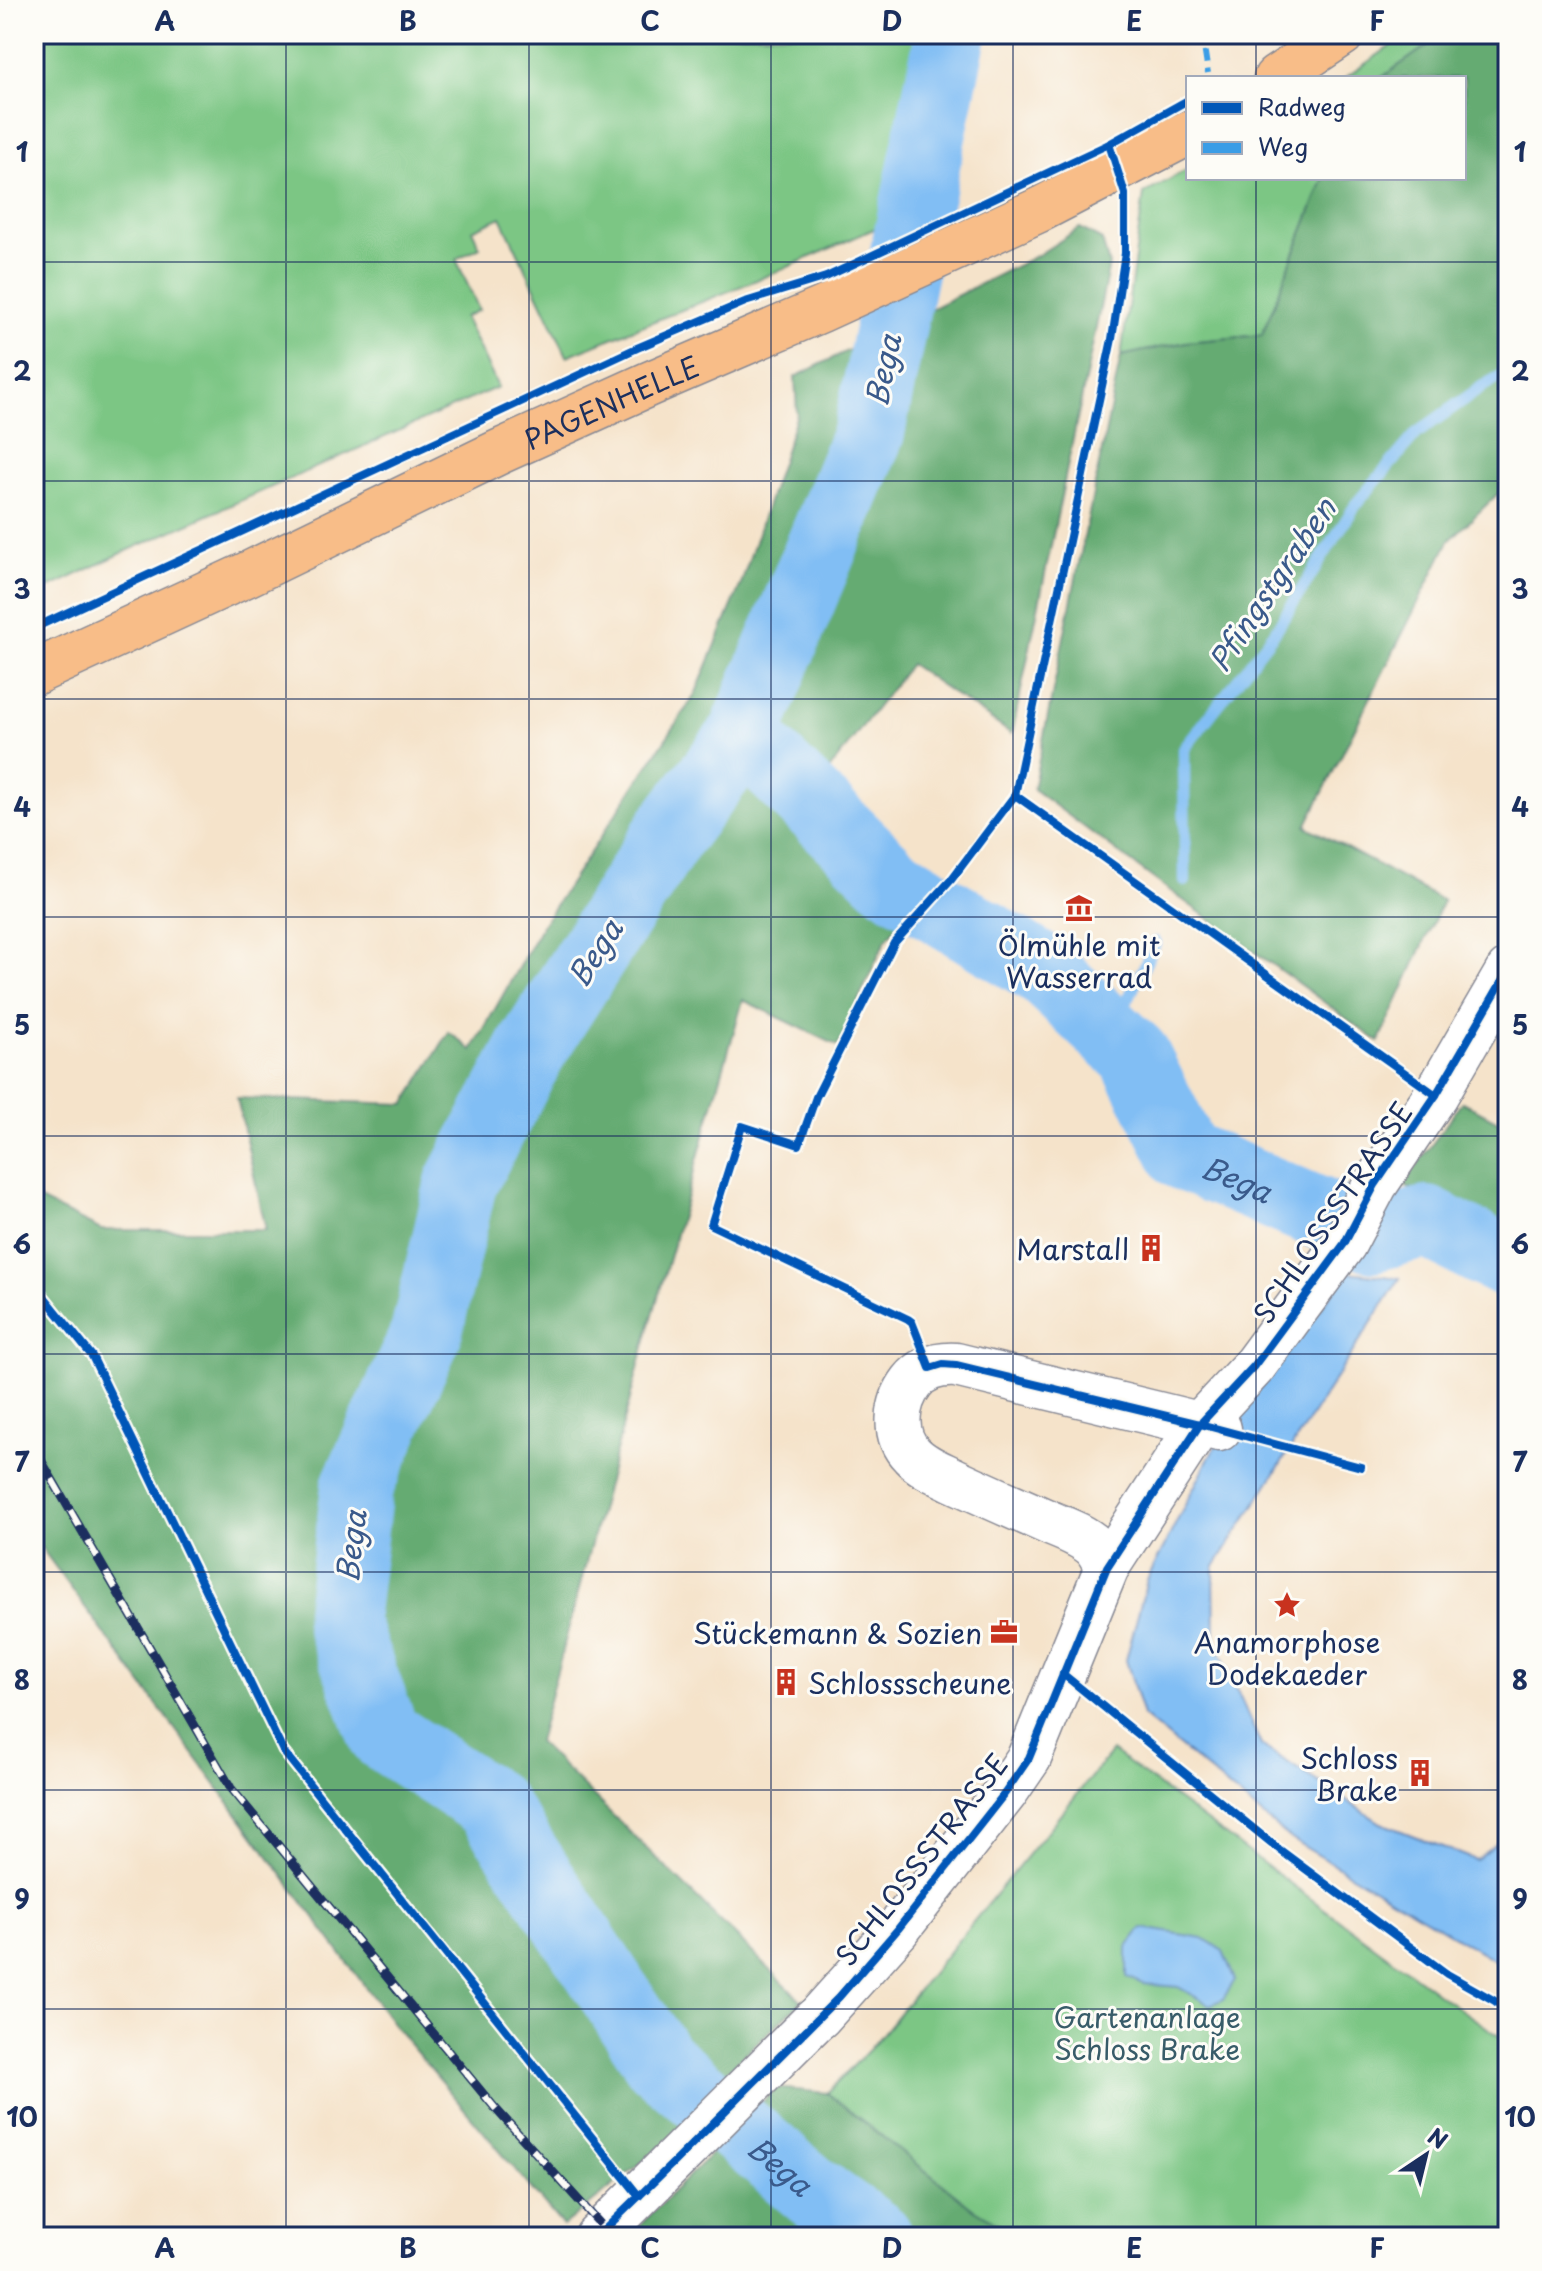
<svg xmlns="http://www.w3.org/2000/svg" width="1542" height="2271" viewBox="0 0 1542 2271" font-family="'Playpen Sans',sans-serif">
<rect width="100%" height="100%" fill="#fdfcf7"/>
<filter id="ink" filterUnits="userSpaceOnUse"><feTurbulence type="fractalNoise" baseFrequency=".0125" numOctaves="2"/><feDisplacementMap in="SourceGraphic" scale="16" xChannelSelector="R" yChannelSelector="G"/><feConvolveMatrix kernelMatrix="1 2 1 2 8 2 1 2 1" color-interpolation-filters="sRGB"/></filter>
<filter id="wash" filterUnits="userSpaceOnUse"><feTurbulence type="fractalNoise" baseFrequency=".006" numOctaves="4" result="noise"/><feDisplacementMap in="SourceGraphic" scale="32" xChannelSelector="R" yChannelSelector="G"/><feGaussianBlur stdDeviation="1.8" result="paint"/><feColorMatrix in="noise" values="0 0 0 0 0 0 0 0 0 0 0 0 0 0 0 0 0 1.4 0 .05"/><feComposite in="paint" operator="in"/></filter>
<g filter="url(#wash)">
<rect width="100%" height="100%" fill="#f5e3ca"/>
<!-- green -->
<g fill="#7cc684" stroke="#4c7a71" stroke-width="2">
<polygon points="34,34 921,34 885,224 779,271 567,356 501,217 472,230 480,247 456,259 479,310 464,317 498,387 122,553 34,595"/>
<polygon points="1408,34 1444,34 1381,78 1345,78"/>
<polygon points="1188,169 1188,178 1324,178 1262,335 1186,342 1121,356 1144,194"/>
<polygon points="1112,1751 1447,2000 1508,2042 1508,2237 1020,2237 975,2210 827,2093 870,2049"/>
</g>
<!-- forest -->
<g fill="#65ab72" stroke="#406d68" stroke-width="2">
<polygon points="1444,34 1508,34 1508,484 1449,541 1306,826 1443,901 1379,1042 1154,879 1033,789 1121,356 1186,342 1262,335 1324,178 1464,178 1464,78 1381,78"/>
<polygon points="1080,228 1102,240 1109,265 1012,734 910,664 814,790 880,853 930,883 885,941 838,1046 743,1000 648,1332 538,1742 802,2001 725,2073 672,2138 563,2226 395,2027 34,1538 34,1197 101,1230 266,1230 237,1098 405,1104 449,1032 472,1050 544,922 695,695 741,584 797,414 795,377 1038,255"/>
<polygon points="1462,1102 1508,1126 1508,1236 1403,1185"/>
<polygon points="776,2088 827,2093 975,2210 1020,2237 646,2237 637,2228"/>
</g>
<!-- water -->
<g fill="#81bef4" stroke="#4e76a9" stroke-width="2">
<polygon points="1348,1272 1400,1278 1214,1568 1215,1641 1261,1745 1381,1823 1476,1860 1508,1834 1508,1968 1288,1837 1143,1716 1126,1660 1147,1580 1213,1450"/>
<polygon points="1142,1928 1203,1938 1223,1951 1235,1980 1223,1999 1210,2005 1178,1987 1143,1984 1127,1977 1127,1947"/>
</g>
<g fill="none" stroke-linecap="round" stroke-linejoin="round">
<!-- stream -->
<g stroke="#81bef4" stroke-width="12">
<polyline points="1185,881 1184,749 1274,633 1357,503 1417,433 1483,386 1508,372"/>
<polyline points="1111,1034 1156,942"/>
</g>
<!-- river -->
<g stroke="#81bef4" stroke-width="72">
<path id="s1" d="M951,34l-82,398 -125,304 146,143 153,91 68,64 23,21 50,100 188,81 55,-14 81,41"/>
<path id="s2" d="M744,736l-74,96 -137,215 -72,136 -35,151 -69,153 -16,134 43,114 107,70 168,256 154,131 64,45"/>
</g>
</g>
</g>
<g filter="url(#ink)">
<g fill="none" stroke-linecap="round" stroke-linejoin="round">
<!-- minor casing -->
<g stroke="#888994" stroke-width="47">
<g id="minor">
<path d="M1107,1567c-4,-7 -8,-16 -13,-21 -12,-11 -30,-17 -44,-23 -32,-14 -64,-28 -96,-43 -14,-7 -31,-13 -42,-25 -20,-20 -16,-52 0,-73 11,-14 27,-18 44,-17l263,64"/>
<polyline points="819,2017 898,1929 1005,1793 1029,1758 1107,1567 1200,1424 1254,1366 1344,1244 1375,1185 1436,1095 1508,971"/>
<polyline points="597,2237 815,2020"/>
</g>
</g>
<!-- major casing -->
<g stroke="#888994" stroke-width="47">
<g id="major">
<polyline points="1276,78 1342,34"/>
<path id="s3" d="M34,673l214,-99 251,-122 150,-68 172,-74 218,-100 149,-77"/>
</g>
</g>
<!-- minor -->
<use href="#minor" stroke="#fff" stroke-width="44"/>
<!-- major -->
<use href="#major" stroke="#f8bd88" stroke-width="44"/>
<!-- rail casing -->
<g stroke="#1b2f5e" stroke-width="9">
<polyline id="rail" points="34,1448 231,1788 495,2108 612,2237"/>
</g>
<!-- rail -->
<use href="#rail" stroke="#fdfcf7" stroke-width="6" stroke-dasharray="18" stroke-linecap="butt"/>
<!-- quiet -->
<polyline stroke="#3b9de6" stroke-width="6" stroke-dasharray="12 6" stroke-linecap="butt" points="1202,34 1208,73"/>
<!-- cycleway casing -->
<g stroke="#fdfcf7" stroke-width="13">
<g id="cycleway">
<polyline points="1109,144 1125,194 1125,253 1112,339 1015,795 951,880 894,943 816,1097 799,1145 742,1126 711,1225 908,1319 912,1322 930,1368 943,1364 956,1365 1200,1424 1361,1467"/>
<polyline points="34,628 637,348 745,302 826,277 1109,144 1188,100"/>
<polyline points="1015,795 1436,1095"/>
<polyline points="34,1284 92,1356 283,1751 639,2196"/>
<polyline points="1063,1674 1280,1850 1447,1974 1495,2001 1508,2011"/>
<polyline points="597,2237 674,2162 839,1997 898,1929 1005,1793 1029,1758 1107,1567 1200,1424 1254,1366 1344,1244 1375,1185 1436,1095 1508,971"/>
</g>
</g>
<!-- cycleway -->
<use href="#cycleway" stroke="#0057b8" stroke-width="8"/>
</g>
</g>
<!-- grid -->
<path fill="none" stroke="#1b2f5e" stroke-width="2" stroke-opacity="0.55" d="M286,34v2203M529,34v2203M771,34v2203M1013,34v2203M1256,34v44M1256,178v2059M34,262h1474M34,481h1474M34,699h1474M34,917h1474M34,1136h1474M34,1354h1474M34,1572h1474M34,1790h1474M34,2009h1474"/>
<!-- icons -->
<defs>
<g id="museum-bare" transform="scale(2.16)"><path d="M0-6L6-3V-2H-6V-3ZM-5-1h2V3h-2ZM-1-1h2V3h-2ZM3-1h2V3H3ZM-6 4H6V6H-6Z" fill="#c8321e" stroke="#fdfcf7" stroke-width="2.5" paint-order="stroke"/></g>
<g id="building-bare" transform="scale(2.16)"><path d="M-4-6H4V6H1V3H-1V6H-4ZM-2.5-4.3h1.7v1.8h-1.7ZM.8-4.3h1.7v1.8H.8ZM-2.5-1h1.7V.8h-1.7ZM.8-1h1.7V.8H.8Z" fill="#c8321e" stroke="#fdfcf7" stroke-width="2.5" paint-order="stroke"/></g>
<g id="sight-bare" transform="scale(2.16)"><path d="M0-6L1.8-2.2L6-1.7L2.9 1.2L3.7 5.4L0 3.3L-3.7 5.4L-2.9 1.2L-6-1.7L-1.8-2.2Z" fill="#c8321e" stroke="#fdfcf7" stroke-width="2.5" paint-order="stroke"/></g>
<g id="office-bare" transform="scale(2.16)"><path d="M-6-3h4V-5.5h4V-3h4V5H-6ZM-1-4.5V-3h2v-1.5ZM-6 0V1H6V0Z" fill="#c8321e" stroke="#fdfcf7" stroke-width="2.5" paint-order="stroke"/></g>
</defs>
<g fill-rule="evenodd">
<use href="#museum-bare" x="1079" y="908"/>
<use href="#building-bare" x="1151" y="1248"/>
<use href="#sight-bare" x="1287" y="1605"/>
<use href="#office-bare" x="1004" y="1632"/>
<use href="#building-bare" x="786" y="1682"/>
<use href="#building-bare" x="1420" y="1773"/>
</g>
<g text-anchor="middle" dominant-baseline="central" stroke-width="6" stroke-linejoin="round" paint-order="stroke">
<!-- street labels -->
<g font-size="28" fill="#1b2f5e" stroke="#fdfcf7">
<text stroke="none"><textPath href="#s3" startOffset="638">PAGENHELLE</textPath></text>
<text transform="translate(1332 1212) rotate(-56)">SCHLOSSSTRASSE</text>
<text transform="translate(921 1859) rotate(-52)">SCHLOSSSTRASSE</text>
</g>
<!-- poi labels -->
<g font-size="28" fill="#1b2f5e" stroke="#fdfcf7" text-anchor="end">
<text x="1079" y="944" text-anchor="middle">Ölmühle mit<tspan x="1079" dy="32">Wasserrad</tspan></text>
<text x="1129" y="1248">Marstall</text>
<text x="982" y="1632">Stückemann &amp; Sozien</text>
<text x="1287" y="1641" text-anchor="middle">Anamorphose<tspan x="1287" dy="32">Dodekaeder</tspan></text>
<text x="808" y="1682" text-anchor="start">Schlossscheune</text>
<text x="1398" y="1757">Schloss<tspan x="1398" dy="32">Brake</tspan></text>
</g>
<!-- park labels -->
<g font-size="28" fill="#385c69" stroke="#fdfcf7">
<text x="1147" y="2016">Gartenanlage<tspan x="1147" dy="32">Schloss Brake</tspan></text>
</g>
<!-- water labels -->
<g font-size="30" font-style="italic" fill="#3a5a8b" stroke="#fdfcf7">
<text transform="translate(882 370) rotate(-78)">Bega</text>
<text transform="translate(1271 584) rotate(-56)">Pfingstgraben</text>
<text transform="translate(594 952) rotate(-57)">Bega</text>
<text stroke="none"><textPath href="#s1" startOffset="1412">Bega</textPath></text>
<text transform="translate(350 1546) rotate(-83)">Bega</text>
<text stroke="none"><textPath href="#s2" startOffset="1704">Bega</textPath></text>
</g>
</g>
<!-- margin -->
<rect width="1542" height="2271" fill="none" stroke="#fdfcf7" stroke-width="88"/>
<!-- legend -->
<rect x="1186" y="76" width="280" height="104" fill="#fdfcf7" stroke="#a3aaba" stroke-width="2"/>
<rect x="1202" y="102" width="40" height="12" fill="#0057b8" stroke="#a3aaba" stroke-width="2"/>
<text x="1258" y="116" font-size="24" fill="#1b2f5e">Radweg</text>
<rect x="1202" y="142" width="40" height="12" fill="#3b9de6" stroke="#a3aaba" stroke-width="2"/>
<text x="1258" y="156" font-size="24" fill="#1b2f5e">Weg</text>
<!-- north arrow -->
<g transform="translate(1426 2155) rotate(35)" stroke="#fdfcf7" stroke-width="6" paint-order="stroke">
<path d="M0-6L14 30L0 20L-14 30Z" fill="#1b2f5e"/>
<text y="-12" font-size="22" font-weight="bold" text-anchor="middle" fill="#1b2f5e">N</text>
</g>
<rect x="44" y="44" width="1454" height="2183" fill="none" stroke="#1b2f5e" stroke-width="3"/>
<g font-size="26" text-anchor="middle" font-weight="bold" fill="#1b2f5e">
<text x="165" y="31">A</text>
<text x="408" y="31">B</text>
<text x="650" y="31">C</text>
<text x="892" y="31">D</text>
<text x="1134" y="31">E</text>
<text x="1377" y="31">F</text>
<text x="22" y="162">1</text>
<text x="1520" y="162">1</text>
<text x="22" y="381">2</text>
<text x="1520" y="381">2</text>
<text x="22" y="599">3</text>
<text x="1520" y="599">3</text>
<text x="22" y="817">4</text>
<text x="1520" y="817">4</text>
<text x="22" y="1035">5</text>
<text x="1520" y="1035">5</text>
<text x="22" y="1254">6</text>
<text x="1520" y="1254">6</text>
<text x="22" y="1472">7</text>
<text x="1520" y="1472">7</text>
<text x="22" y="1690">8</text>
<text x="1520" y="1690">8</text>
<text x="22" y="1909">9</text>
<text x="1520" y="1909">9</text>
<text x="22" y="2127">10</text>
<text x="1520" y="2127">10</text>
<text x="165" y="2258">A</text>
<text x="408" y="2258">B</text>
<text x="650" y="2258">C</text>
<text x="892" y="2258">D</text>
<text x="1134" y="2258">E</text>
<text x="1377" y="2258">F</text>
</g>
</svg>
